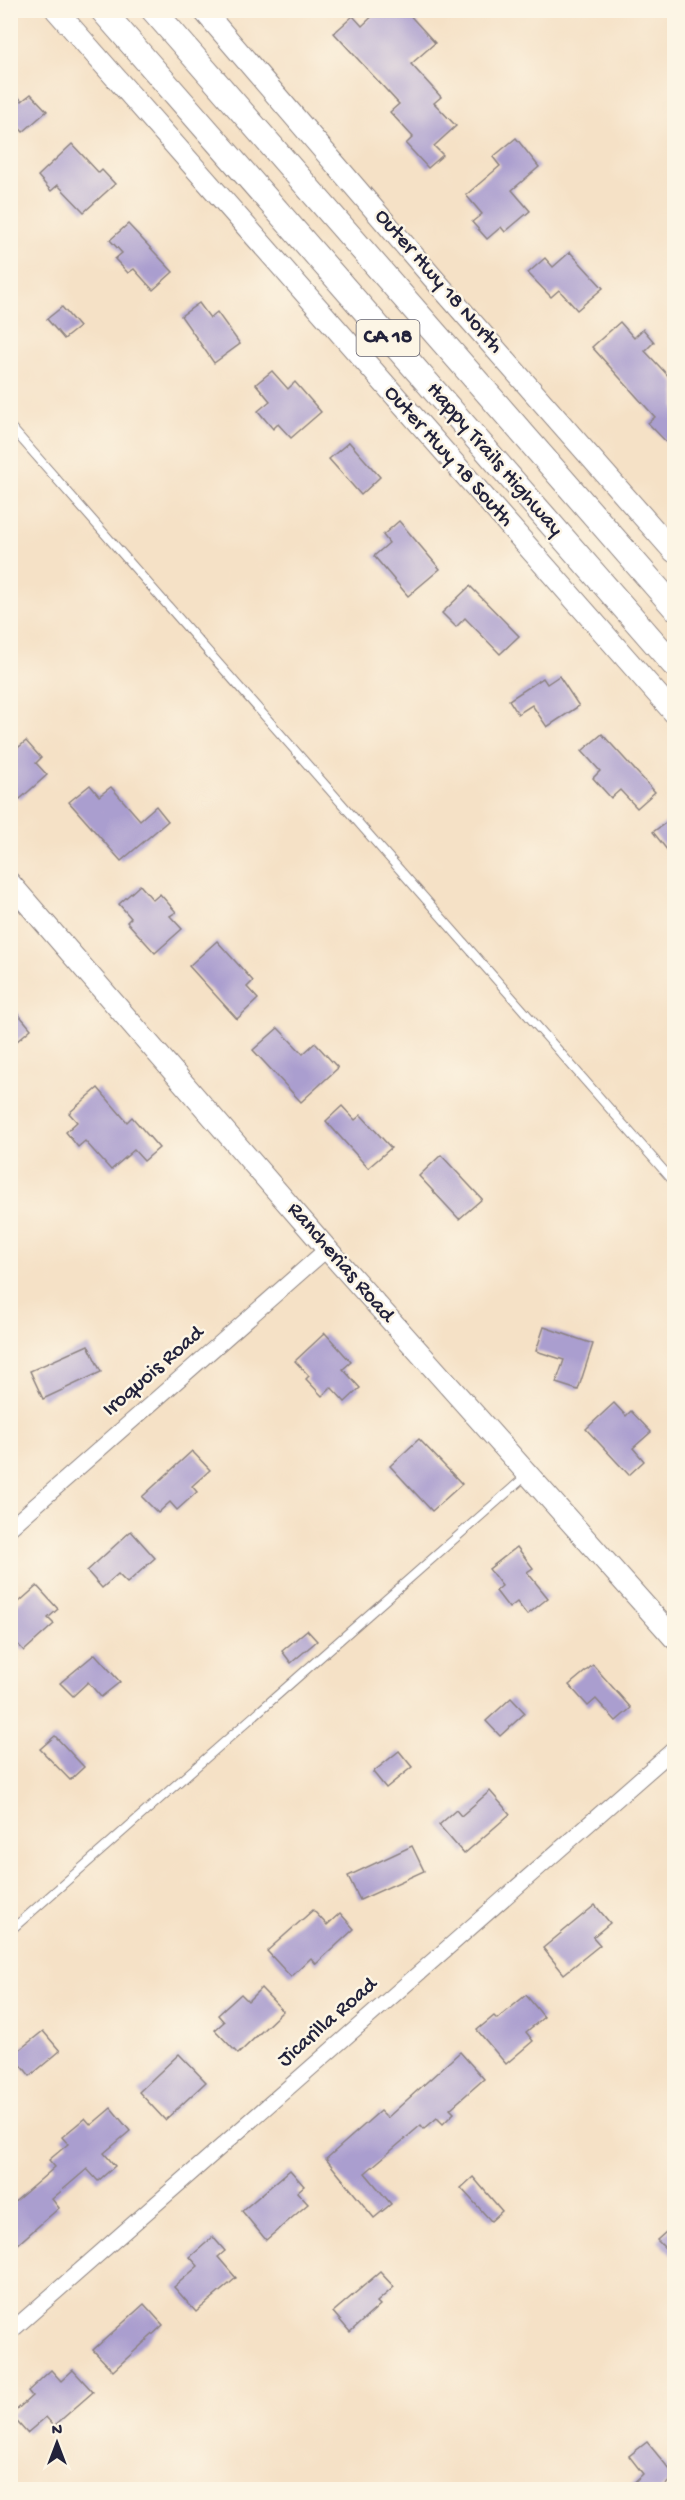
<svg xmlns="http://www.w3.org/2000/svg" width="685" height="2500" viewBox="0 0 685 2500" font-family="'Gochi Hand',sans-serif">
<rect width="100%" height="100%" fill="#fcf5e5"/>
<filter id="ink" filterUnits="userSpaceOnUse"><feTurbulence type="fractalNoise" baseFrequency=".0167" numOctaves="2"/><feDisplacementMap in="SourceGraphic" scale="12" xChannelSelector="R" yChannelSelector="G"/><feConvolveMatrix kernelMatrix="1 2 1 2 8 2 1 2 1" color-interpolation-filters="sRGB"/></filter>
<filter id="wash" filterUnits="userSpaceOnUse"><feTurbulence type="fractalNoise" baseFrequency=".008" numOctaves="4" result="noise"/><feDisplacementMap in="SourceGraphic" scale="24" xChannelSelector="R" yChannelSelector="G"/><feGaussianBlur stdDeviation="1.35" result="paint"/><feColorMatrix in="noise" values="0 0 0 0 0 0 0 0 0 0 0 0 0 0 0 0 0 1.4 0 .05"/><feComposite in="paint" operator="in"/></filter>
<g filter="url(#wash)">
<rect width="100%" height="100%" fill="#f5e1c6"/>
<g id="blocks">
<!-- building -->
<g fill="#aa9ecf">
<polygon points="379,10 405,10 435,43 411,64 441,97 434,103 456,126 434,146 443,155 428,168 406,144 413,137 390,112 399,104 334,33 353,16 362,26"/>
<polygon points="10,88 22,101 31,94 47,111 23,132 10,118"/>
<polygon points="516,138 539,167 512,190 530,211 505,232 501,227 487,239 472,222 482,214 466,195 500,166 493,157"/>
<polygon points="72,144 99,173 102,170 115,184 84,212 58,185 51,191 38,176"/>
<polygon points="128,224 173,272 153,290 134,269 128,273 115,259 122,253 110,240"/>
<polygon points="570,252 603,288 577,310 559,290 551,297 528,273 545,258 553,267"/>
<polygon points="199,303 210,318 217,312 240,344 214,363 181,316"/>
<polygon points="62,307 79,327 64,339 47,319"/>
<polygon points="620,322 634,338 643,329 654,342 645,351 675,383 675,451 648,423 655,417 592,347"/>
<polygon points="272,371 288,389 295,382 321,412 291,438 278,424 273,429 258,411 270,401 256,384"/>
<polygon points="349,442 380,477 361,495 329,459"/>
<polygon points="399,521 440,569 408,596 374,556 389,543 383,535"/>
<polygon points="470,586 519,636 500,654 465,618 456,627 442,613"/>
<polygon points="559,676 579,706 547,727 532,705 518,714 509,700 543,678 547,684"/>
<polygon points="602,734 655,792 637,808 620,790 611,798 593,778 600,771 582,751"/>
<polygon points="10,738 19,747 26,741 41,758 36,763 47,775 20,799 10,788"/>
<polygon points="90,785 99,796 111,787 140,820 156,806 168,821 121,861 69,802"/>
<polygon points="675,816 675,860 653,832"/>
<polygon points="140,885 153,900 160,894 176,912 170,916 182,929 155,953 127,922 131,918 119,904"/>
<polygon points="217,941 253,981 247,987 258,999 237,1019 189,966"/>
<polygon points="10,1004 31,1029 10,1047"/>
<polygon points="278,1028 303,1054 315,1043 338,1068 301,1102 253,1050"/>
<polygon points="98,1088 127,1122 132,1117 159,1148 144,1161 134,1150 111,1170 85,1141 78,1147 66,1132 77,1122 69,1113"/>
<polygon points="342,1106 355,1120 361,1115 391,1148 368,1168 326,1121"/>
<polygon points="441,1155 482,1199 459,1219 419,1176"/>
<polygon points="544,1327 593,1344 578,1390 556,1383 564,1360 536,1351"/>
<polygon points="325,1333 351,1362 343,1369 360,1388 345,1402 331,1387 322,1396 306,1379 309,1376 295,1361"/>
<polygon points="88,1345 101,1372 43,1399 30,1371"/>
<polygon points="614,1403 626,1416 631,1411 651,1432 633,1448 644,1461 629,1475 586,1429"/>
<polygon points="419,1439 462,1484 432,1511 390,1466"/>
<polygon points="192,1451 210,1470 192,1486 197,1492 177,1510 170,1502 158,1513 142,1497"/>
<polygon points="131,1531 155,1558 127,1583 118,1574 102,1588 87,1571"/>
<polygon points="517,1547 533,1568 527,1572 548,1598 527,1615 517,1602 509,1608 496,1591 502,1586 489,1569"/>
<polygon points="37,1586 58,1609 48,1618 54,1624 24,1651 10,1636 10,1610"/>
<polygon points="307,1630 317,1641 291,1663 282,1651"/>
<polygon points="95,1654 120,1682 101,1697 88,1682 73,1696 60,1683"/>
<polygon points="593,1665 631,1708 616,1721 596,1699 588,1706 569,1685"/>
<polygon points="511,1698 525,1713 500,1736 486,1721"/>
<polygon points="55,1736 84,1767 70,1780 40,1749"/>
<polygon points="399,1751 412,1767 386,1788 373,1772"/>
<polygon points="490,1791 510,1814 464,1854 439,1825 456,1810 461,1816"/>
<polygon points="412,1846 424,1871 360,1900 348,1876"/>
<polygon points="595,1905 610,1923 593,1937 600,1945 564,1974 543,1948"/>
<polygon points="313,1910 327,1925 340,1913 354,1929 316,1964 311,1958 291,1977 267,1951"/>
<polygon points="261,1988 283,2011 238,2054 215,2030 224,2022 218,2015 241,1994 248,2001"/>
<polygon points="526,1995 544,2017 526,2032 533,2041 506,2064 477,2030 494,2016 497,2019"/>
<polygon points="43,2031 60,2051 30,2076 13,2055"/>
<polygon points="460,2052 484,2079 450,2109 454,2113 443,2124 437,2118 424,2129 421,2125 365,2173 391,2204 374,2218 326,2159 380,2111 387,2118"/>
<polygon points="179,2054 206,2082 165,2120 139,2092"/>
<polygon points="111,2108 130,2131 104,2153 115,2166 98,2181 87,2169 52,2199 59,2208 10,2251 10,2206 55,2167 49,2160 68,2144 62,2137 85,2118 91,2125"/>
<polygon points="290,2170 304,2186 297,2192 308,2204 266,2240 242,2211"/>
<polygon points="473,2177 502,2211 491,2221 461,2188"/>
<polygon points="675,2224 675,2258 657,2240"/>
<polygon points="213,2237 225,2251 218,2257 236,2278 196,2312 174,2287 198,2266 190,2257"/>
<polygon points="380,2272 394,2287 377,2302 380,2305 350,2332 333,2312"/>
<polygon points="144,2304 163,2325 113,2371 93,2350"/>
<polygon points="51,2370 61,2381 73,2370 93,2392 54,2426 46,2417 27,2433 11,2415 32,2396 28,2391"/>
<polygon points="647,2442 675,2476 660,2490 626,2490 643,2474 629,2456"/>
</g>
</g>
</g>
<g filter="url(#ink)">
<use href="#blocks" fill-opacity="0" stroke="#8c8280" stroke-width="1.5"/>
<g fill="none" stroke-linecap="round" stroke-linejoin="round">
<!-- lane casing -->
<g stroke="#8c8280" stroke-width="10">
<g id="lane">
<polyline points="10,426 674,1182"/>
<polyline points="10,1931 527,1475"/>
</g>
</g>
<!-- street casing -->
<g stroke="#8c8280" stroke-width="17">
<g id="street">
<polyline points="10,1528 327,1249"/>
<polyline points="10,2332 674,1749"/>
</g>
</g>
<!-- secondary casing -->
<g stroke="#8c8280" stroke-width="23">
<g id="secondary">
<polyline points="56,10 674,713"/>
<polyline points="203,10 433,278 674,552"/>
<polyline points="10,883 327,1249 674,1638"/>
</g>
</g>
<!-- primary casing -->
<g stroke="#8c8280" stroke-width="26">
<g id="primary">
<polyline points="102,10 674,665"/>
<polyline points="153,10 674,607"/>
</g>
</g>
<!-- lane -->
<use href="#lane" stroke="#fff" stroke-width="8"/>
<!-- street -->
<use href="#street" stroke="#fff" stroke-width="15"/>
<!-- secondary -->
<use href="#secondary" stroke="#fff" stroke-width="21"/>
<!-- primary -->
<use href="#primary" stroke="#fff" stroke-width="24"/>
</g>
</g>
<g text-anchor="middle" dominant-baseline="central" stroke-width="5" stroke-linejoin="round" paint-order="stroke">
<!-- shield labels -->
<rect fill="#fcf5e5" stroke="#63616e" stroke-width="1.5" x="356.5" y="320" width="63" height="36" rx="4.5"/>
<g font-size="21" font-weight="bold" fill="#22223b">
<text x="388" y="338">CA 18</text>
</g>
<!-- street labels -->
<g font-size="22" fill="#22223b" stroke="#fcf5e5">
<text transform="translate(438 282) rotate(49)">Outer Hwy 18 North</text>
<text transform="translate(448 457) rotate(48)">Outer Hwy 18 South</text>
<text transform="translate(494 460) rotate(49)">Happy Trails Highway</text>
<text transform="translate(340 1263) rotate(49)">Rancherias Road</text>
<text transform="translate(154 1372) rotate(-41)">Iroquois Road</text>
<text transform="translate(328 2023) rotate(-41)">Jicarilla Road</text>
</g>
</g>
<!-- margin -->
<rect width="685" height="2500" fill="none" stroke="#fcf5e5" stroke-width="36"/>
<!-- north arrow -->
<g transform="translate(57 2443)" stroke="#fcf5e5" stroke-width="4.5" paint-order="stroke">
<path d="M0-4.5L10 22L0 15L-10 22Z" fill="#22223b"/>
<text y="-9" font-size="16" font-weight="bold" text-anchor="middle" fill="#22223b">N</text>
</g>
</svg>
